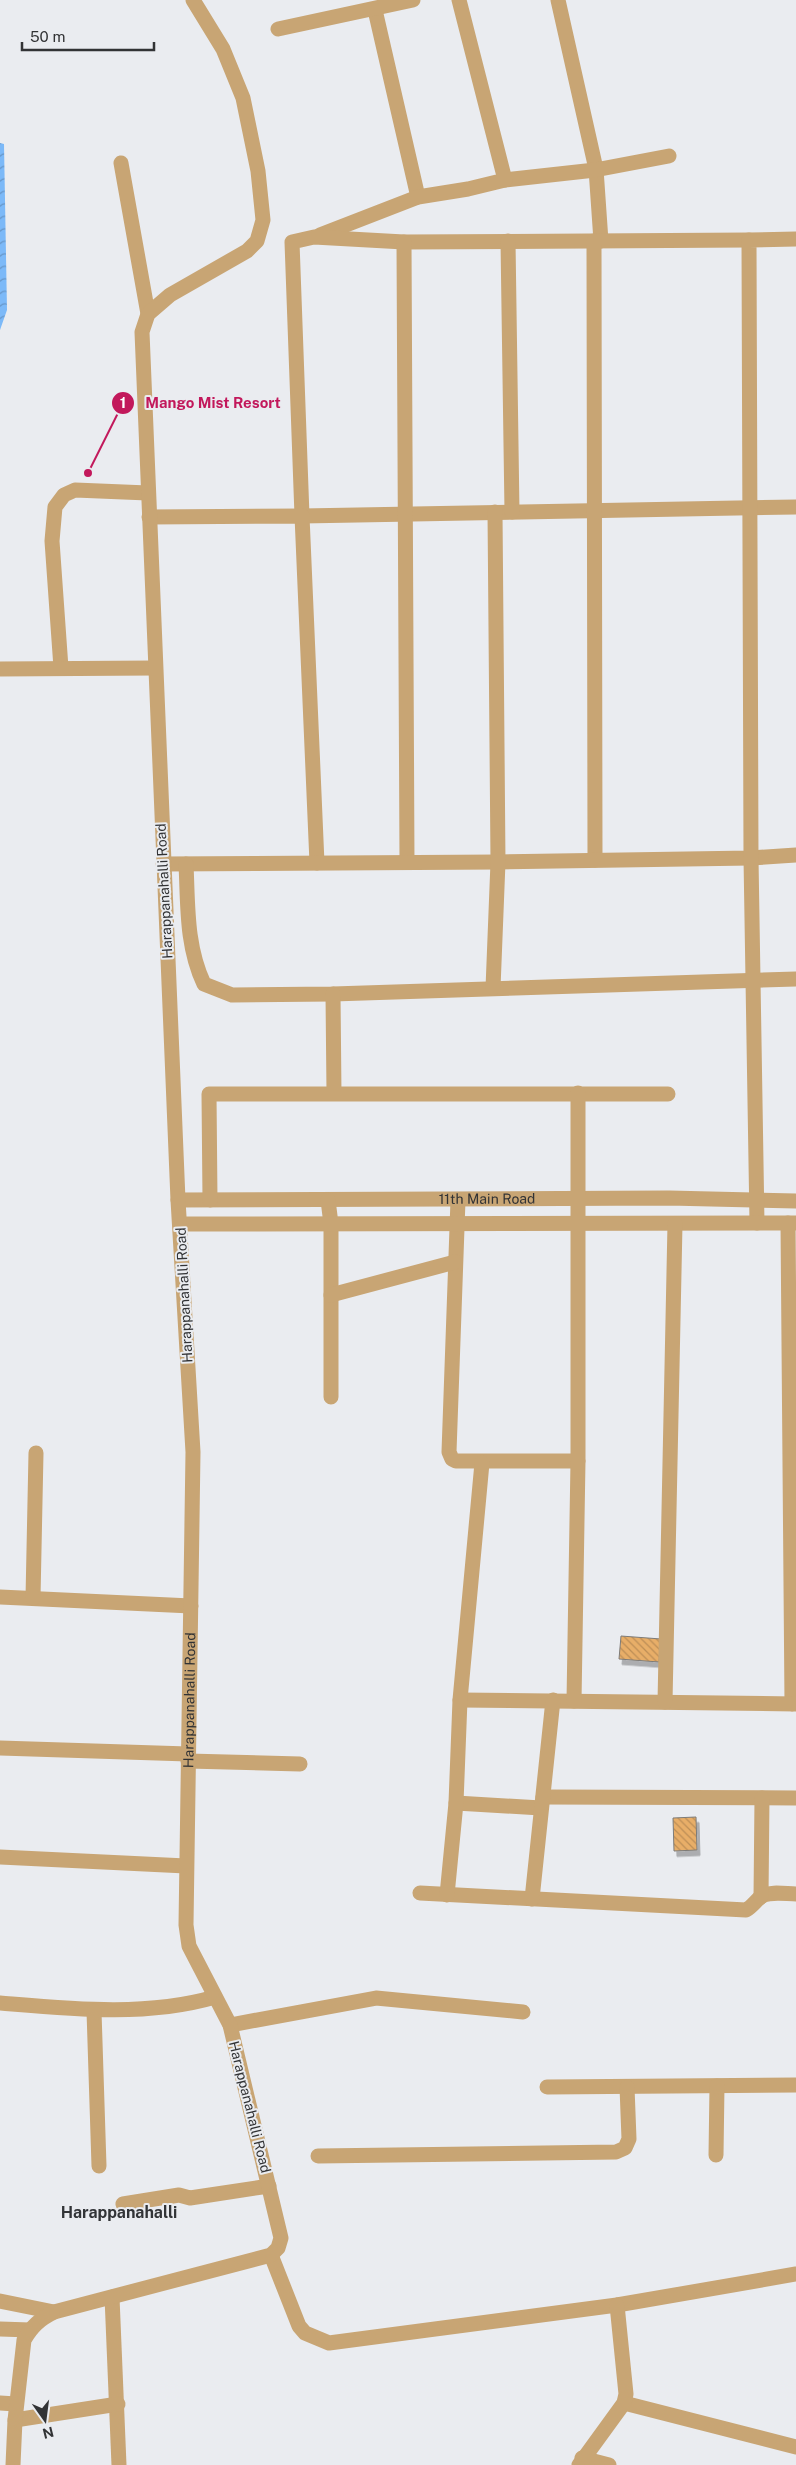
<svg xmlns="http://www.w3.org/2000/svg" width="796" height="2465" viewBox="0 0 796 2465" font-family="'Public Sans',sans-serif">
<defs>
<pattern id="water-waves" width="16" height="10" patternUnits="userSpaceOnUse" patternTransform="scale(1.25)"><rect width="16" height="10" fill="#7cb9f8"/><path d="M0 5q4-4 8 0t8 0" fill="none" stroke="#6697ca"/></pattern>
<pattern id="building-back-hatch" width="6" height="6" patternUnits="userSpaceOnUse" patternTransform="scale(1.25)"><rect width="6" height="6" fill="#e8ae68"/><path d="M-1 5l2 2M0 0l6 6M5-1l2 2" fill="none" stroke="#bd8e56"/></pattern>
<filter id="shadow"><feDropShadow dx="3" dy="5.5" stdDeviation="0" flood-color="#0004"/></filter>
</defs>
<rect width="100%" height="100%" fill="#eaecf0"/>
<!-- water -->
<polygon fill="url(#water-waves)" points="0,143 4,144 7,310 0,330"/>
<!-- building -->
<g fill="url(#building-back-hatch)" stroke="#7d7b78" filter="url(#shadow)">
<polygon points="621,1636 661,1639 659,1662 619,1659"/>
<polygon points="696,1817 697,1850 674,1851 673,1818"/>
</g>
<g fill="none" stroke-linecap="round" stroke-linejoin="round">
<!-- minor -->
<g stroke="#c8a574" stroke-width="15">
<polyline points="558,0 596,169 601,241"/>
<polyline points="375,10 418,197"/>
<polyline points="278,29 413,0"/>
<polyline points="121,163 148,314"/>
<polyline points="505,180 595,170 669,156"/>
<polyline points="320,235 418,197 468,189 505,180 459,0"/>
<polyline points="749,240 404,242 314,237 292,242 302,516 796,507"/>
<polyline points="508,241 512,512"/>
<polyline points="594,241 595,860"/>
<polyline points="404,242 407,862"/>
<polyline points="149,517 302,516 317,863"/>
<polyline points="61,668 52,541 55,507 64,495 75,490 148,493"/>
<polyline points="0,669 155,668"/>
<polyline points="163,864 498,862 751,858 796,855"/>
<path d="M186,864c2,41 0,82 18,120l28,11 101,-1 463,-15"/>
<polyline points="493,988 498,862 495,512"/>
<polyline points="333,994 334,1093"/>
<path id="s1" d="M178,1200l491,-2 127,3"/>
<polyline points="210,1200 209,1094 668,1094"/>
<polyline points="328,1200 331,1224 331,1397"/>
<polyline points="458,1200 449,1452 452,1459 456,1461 578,1461"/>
<polyline points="757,1223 751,858 749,240 796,239"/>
<polyline points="788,1223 792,1704"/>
<polyline points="180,1224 796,1223"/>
<polyline points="331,1295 455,1262"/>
<polyline points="0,1597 191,1606"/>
<polyline points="33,1598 36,1453"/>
<polyline points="460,1700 796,1704"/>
<polyline points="574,1701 578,1461 578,1093"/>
<polyline points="665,1702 675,1224"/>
<polyline points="0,1748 188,1754"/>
<polyline points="188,1761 300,1764"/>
<polyline points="543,1797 796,1798"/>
<polyline points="456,1803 541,1808"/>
<polyline points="0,1857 186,1866"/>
<path d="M420,1893l326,17c7,-4 10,-10 16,-14 9,-5 24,-2 34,-2"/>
<polyline points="447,1895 456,1803 460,1700 482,1463"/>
<polyline points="761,1897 762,1798"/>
<polyline points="532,1899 553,1700"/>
<path d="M0,2003c71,6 146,14 215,-6"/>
<polyline points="94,2011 99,2166"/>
<polyline points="230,2025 376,1998 523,2012"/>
<polyline points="547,2087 796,2085"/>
<polyline points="716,2155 717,2086"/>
<polyline points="318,2156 616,2152 625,2148 629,2139 627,2087"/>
<polyline points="123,2204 179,2195 190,2198 269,2186"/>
<polyline points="271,2255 299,2326 305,2333 329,2343 617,2305 796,2274"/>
<polyline points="112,2297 119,2465"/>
<polyline points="0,2301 54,2312"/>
<polyline points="0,2329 30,2330"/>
<polyline points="0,2403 16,2404"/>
<polyline points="624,2403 796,2447"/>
<polyline points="15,2420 118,2404"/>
<polyline points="582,2458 609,2465"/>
<path id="s2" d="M13,2465l2,-45 9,-80c8,-14 16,-21 30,-28l217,-57 7,-7 3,-10 -51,-213 -41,-79 -3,-21 7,-473 -15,-252 -36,-868 6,-18 22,-19 77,-44 10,-10 6,-21 -5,-49 -15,-73 -20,-49 -30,-49"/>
<polyline points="579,2465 624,2403 626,2394 617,2305"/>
</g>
</g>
<g text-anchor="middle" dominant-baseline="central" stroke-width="4" stroke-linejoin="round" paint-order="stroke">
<!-- street labels -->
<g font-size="14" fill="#323335" stroke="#eaecf0">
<text transform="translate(164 891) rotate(-93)">Harappanahalli Road</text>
<text stroke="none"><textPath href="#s1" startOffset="309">11th Main Road</textPath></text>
<text transform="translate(184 1295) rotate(-93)">Harappanahalli Road</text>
<text stroke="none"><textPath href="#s2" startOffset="966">Harappanahalli Road</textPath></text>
<text transform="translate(250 2107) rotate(76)">Harappanahalli Road</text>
</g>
<!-- quarter labels -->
<g font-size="16" font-weight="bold" fill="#323437" stroke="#eaecf0">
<text x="119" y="2212">Harappanahalli</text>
</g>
</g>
<!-- callouts -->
<path fill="none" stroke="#c2185b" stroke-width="2" d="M88 473L123 403"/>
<g fill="#c2185b" stroke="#eaecf0" stroke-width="2">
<circle cx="88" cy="473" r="5"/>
<circle cx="123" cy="403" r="12"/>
</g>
<g font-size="15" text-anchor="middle" font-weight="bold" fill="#fff">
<text x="123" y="408">1</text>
</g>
<g font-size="15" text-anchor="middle" font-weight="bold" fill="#c2185b" stroke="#eaecf0" stroke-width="4" stroke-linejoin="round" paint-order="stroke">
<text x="213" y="408">Mango Mist Resort</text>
</g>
<!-- north arrow -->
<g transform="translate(45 2420) rotate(166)" stroke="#eaecf0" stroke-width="4" paint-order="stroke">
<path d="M0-4L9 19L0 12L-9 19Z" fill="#323335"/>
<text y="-8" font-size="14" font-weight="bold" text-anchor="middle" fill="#323335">N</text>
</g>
<!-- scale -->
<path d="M22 42v8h132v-8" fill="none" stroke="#323335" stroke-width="2.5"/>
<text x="30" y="42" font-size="15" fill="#323335" stroke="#eaecf0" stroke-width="4" paint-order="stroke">50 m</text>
</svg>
